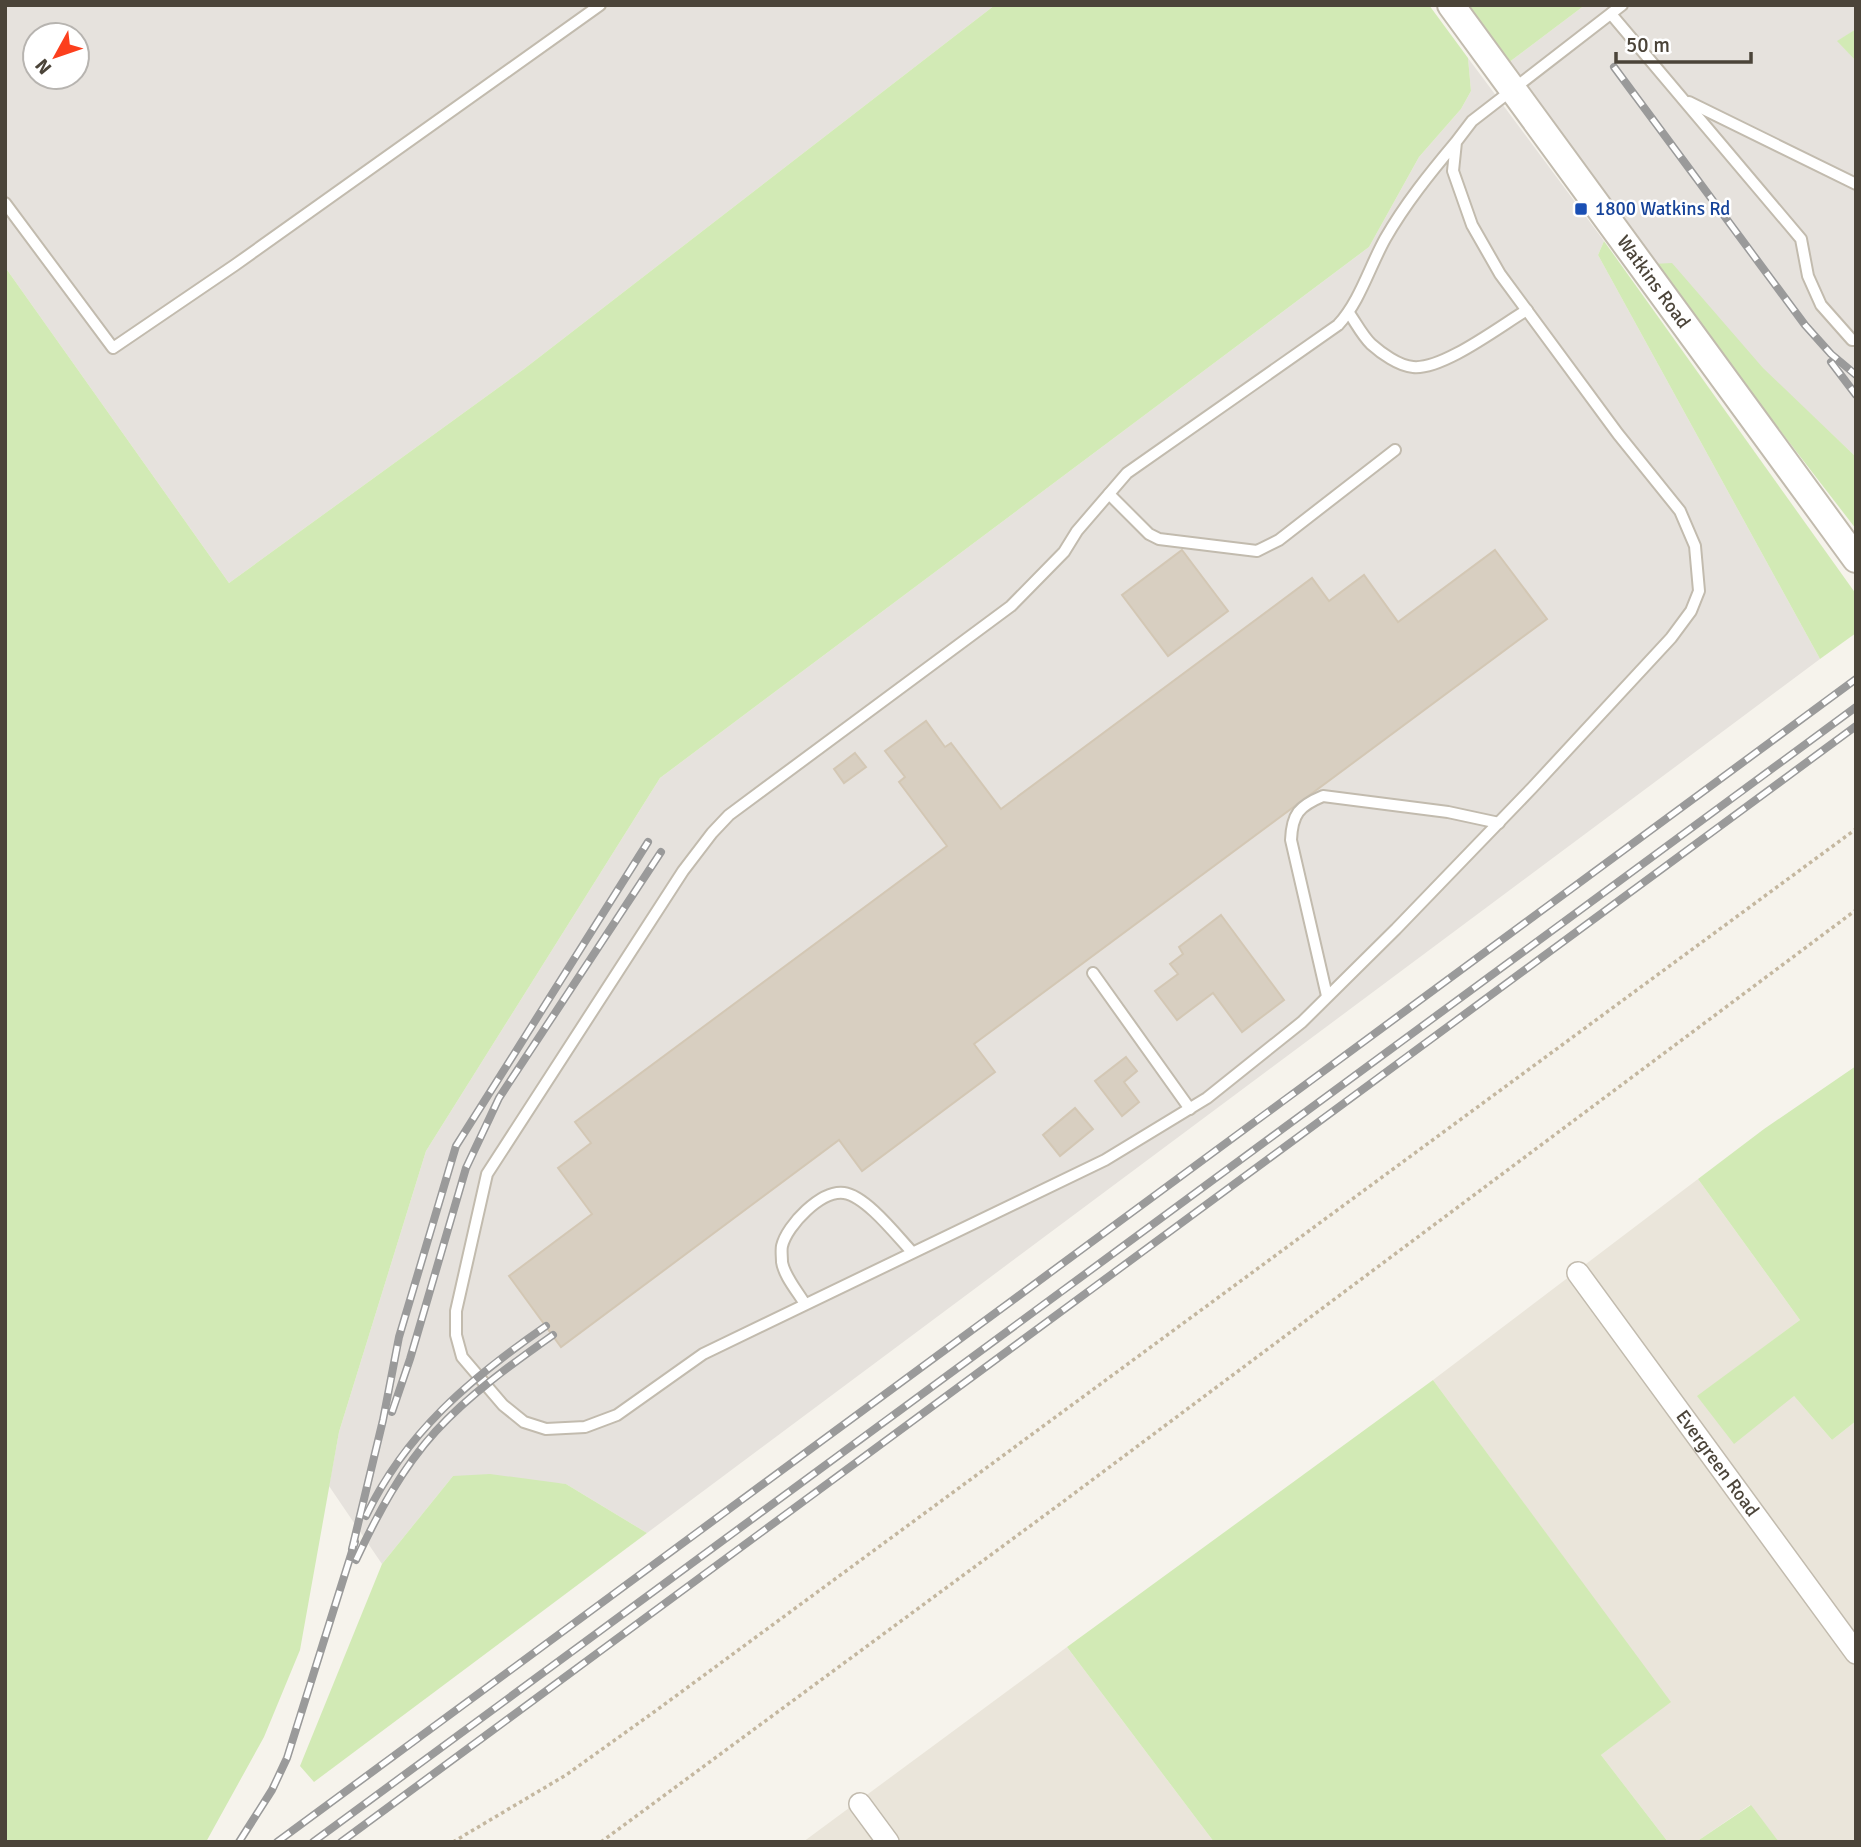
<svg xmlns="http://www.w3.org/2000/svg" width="1861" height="1847" viewBox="0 0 1861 1847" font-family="Signika,sans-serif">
<rect width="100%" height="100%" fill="#f6f3ec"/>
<!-- residential -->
<g fill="#eae5da">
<polygon points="1698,1179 1800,1320 1698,1396 1794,1396 1832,1440 1856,1421 1856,1842 1779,1842 1750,1805 1696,1842 1668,1842 1601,1755 1670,1702 1433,1380"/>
<polygon points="1067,1647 1214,1842 803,1842"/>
</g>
<!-- industrial -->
<g fill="#e6e2dd" fill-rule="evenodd">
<path d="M5,5h990l-471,364 -295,214 -224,-316zM35,35h42v42h-42z"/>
<polygon points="1585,5 1856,5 1856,29 1838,41 1856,61 1856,457 1652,264 1508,63"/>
<polygon points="1468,58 1604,241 1598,255 1820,659 647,1533 566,1484 453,1476 382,1564 329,1486 339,1432 426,1151 660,778 1369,247 1419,157 1461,109 1471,91"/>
</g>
<!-- green -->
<g fill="#d2eab5">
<polygon points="995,5 1429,5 1468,58 1471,91 1461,109 1419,157 1369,247 660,778 426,1151 339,1432 300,1650 264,1737 206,1842 5,1842 5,267 229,583 524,369"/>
<polygon points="1465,5 1585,5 1508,63"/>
<polygon points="1856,29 1856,61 1837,41"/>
<polygon points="1604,241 1856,594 1856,633 1820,659 1598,255"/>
<polygon points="1672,263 1763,368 1856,457 1856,529 1652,264"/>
<polygon points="1856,1066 1856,1421 1832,1440 1794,1396 1734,1444 1697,1396 1800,1320 1698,1179 1764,1129"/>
<polygon points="1433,1380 1671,1702 1601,1755 1668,1842 1214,1842 1067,1647"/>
<polygon points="490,1474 566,1484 647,1533 314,1782 300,1766 382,1564 453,1476"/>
<polygon points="1751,1805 1779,1842 1696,1842"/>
</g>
<!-- building -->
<g fill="#d8cfc1" stroke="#d3c7b4" stroke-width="2">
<polygon points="1182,550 1228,611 1168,656 1122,595"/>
<polygon points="1495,550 1547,619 974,1044 995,1072 862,1171 839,1140 561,1347 509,1276 592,1214 558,1168 591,1143 575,1122 947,846 899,782 905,777 885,751 926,721 945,747 951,743 1001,809 1312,578 1329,601 1364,575 1398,622"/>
<polygon points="855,753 866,767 844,783 834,769"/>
<polygon points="1221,915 1284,1000 1242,1032 1213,993 1177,1020 1155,991 1178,974 1170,964 1183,954 1179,947"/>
<polygon points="1126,1057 1137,1071 1124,1082 1139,1102 1122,1116 1095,1081"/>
<polygon points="1075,1108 1093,1129 1060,1156 1043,1135"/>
</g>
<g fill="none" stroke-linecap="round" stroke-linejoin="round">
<!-- service casing -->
<g stroke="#c2bbae" stroke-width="14">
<g id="service">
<polyline points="1611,14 1801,239 1808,276 1821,305 1852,340 1856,340"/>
<polyline points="1689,102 1856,184"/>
<path d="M1456,142c-26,31 -51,62 -71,97 -16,29 -25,62 -47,86l-211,148 -50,58 -13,21 -53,54 -282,209 -17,18 -29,38 -196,303 -31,137v24l6,22 41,48 21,17 22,7 39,-2 32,-12 86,-61 402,-194 102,-62 95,-76 94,-93 136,-141 139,-150 20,-27 8,-20 -4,-45 -15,-35 -62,-77 -118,-160 -28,-49 -19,-54 3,-29 16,-21 150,-116"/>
<polyline points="5,203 113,348 235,265 600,5"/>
<path d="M1349,313c7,10 13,22 22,31 10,9 28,22 42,23 30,3 87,-41 114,-57"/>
<polyline points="1109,494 1149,534 1159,539 1257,551 1279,540 1395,450"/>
<polyline points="1093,973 1190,1109"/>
<path d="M1327,996l-36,-156c1,-26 8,-34 32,-44l125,16 51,11"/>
<path d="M805,1304c-7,-12 -21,-28 -23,-42 0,-5 -1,-12 0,-16 5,-21 39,-56 62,-53 22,3 53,43 68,59"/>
</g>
</g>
<!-- minor casing -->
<g stroke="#c2bbae" stroke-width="24">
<g id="minor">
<path id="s1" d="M1578,1273l278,380"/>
<polyline points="860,1804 888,1842"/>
</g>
</g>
<!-- tertiary casing -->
<g stroke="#c2bbae" stroke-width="30">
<g id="tertiary">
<path id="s2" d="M1451,5l405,554"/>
</g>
</g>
<!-- path -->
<g stroke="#c4b79f" stroke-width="3.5" stroke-dasharray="3.5 3.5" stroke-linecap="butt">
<polyline points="453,1842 566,1775 654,1712 1856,829"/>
<polyline points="601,1842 1060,1504 1856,910"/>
</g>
<!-- service -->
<use href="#service" stroke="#fff" stroke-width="10"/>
<!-- minor -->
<use href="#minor" stroke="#fff" stroke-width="21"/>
<!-- tertiary -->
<use href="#tertiary" stroke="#fff" stroke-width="26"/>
<!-- rail casing -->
<g stroke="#9a9a9a" stroke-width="8">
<g id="rail">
<polyline points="1614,67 1805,325 1831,354 1856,375"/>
<polyline points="1831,362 1856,395"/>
<polyline points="392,1412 410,1359 466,1168 499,1098 661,852"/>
<path d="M366,1516c40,-84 105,-138 180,-190"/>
<polyline points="352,1549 383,1420 399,1337 456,1146 648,842"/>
<path d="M356,1560c21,-45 46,-92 80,-129 34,-37 76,-67 117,-96"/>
<polyline points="239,1842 272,1790 287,1758 355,1542"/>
<polyline points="277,1842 1856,679"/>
<polyline points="313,1842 1856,707"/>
<polyline points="341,1842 1856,726"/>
</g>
</g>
<!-- rail -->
<use href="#rail" stroke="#fff" stroke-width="5" stroke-dasharray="16" stroke-linecap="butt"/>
</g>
<!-- markers -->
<rect fill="#1a4fb4" stroke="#fff" stroke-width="2.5" x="1574" y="202" width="14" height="14" rx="3.5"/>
<g text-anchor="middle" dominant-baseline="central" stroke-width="5" stroke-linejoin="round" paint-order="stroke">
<!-- transit labels -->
<g font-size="19" fill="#164399" stroke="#fff" text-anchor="start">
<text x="1595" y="209">1800 Watkins Rd</text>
</g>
<!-- street labels -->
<g font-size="19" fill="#4b4439" stroke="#fff">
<text stroke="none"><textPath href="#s2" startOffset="343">Watkins Road</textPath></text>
<text stroke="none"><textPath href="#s1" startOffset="236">Evergreen Road</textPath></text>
</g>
</g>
<!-- border -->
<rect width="1861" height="1847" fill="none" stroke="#4b4439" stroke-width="14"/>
<!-- north arrow -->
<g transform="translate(56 56) rotate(230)"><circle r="33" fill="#ffffff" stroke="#b7b4b0" stroke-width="2"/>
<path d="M0-5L12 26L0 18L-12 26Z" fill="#fc3f1d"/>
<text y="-10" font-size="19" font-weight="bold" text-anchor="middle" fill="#4b4439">N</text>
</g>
<!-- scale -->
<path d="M1616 52v10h135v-10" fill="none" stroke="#4b4439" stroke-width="3.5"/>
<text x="1626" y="52" font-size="21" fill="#4b4439" stroke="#ffffff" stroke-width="5" paint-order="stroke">50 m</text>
</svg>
